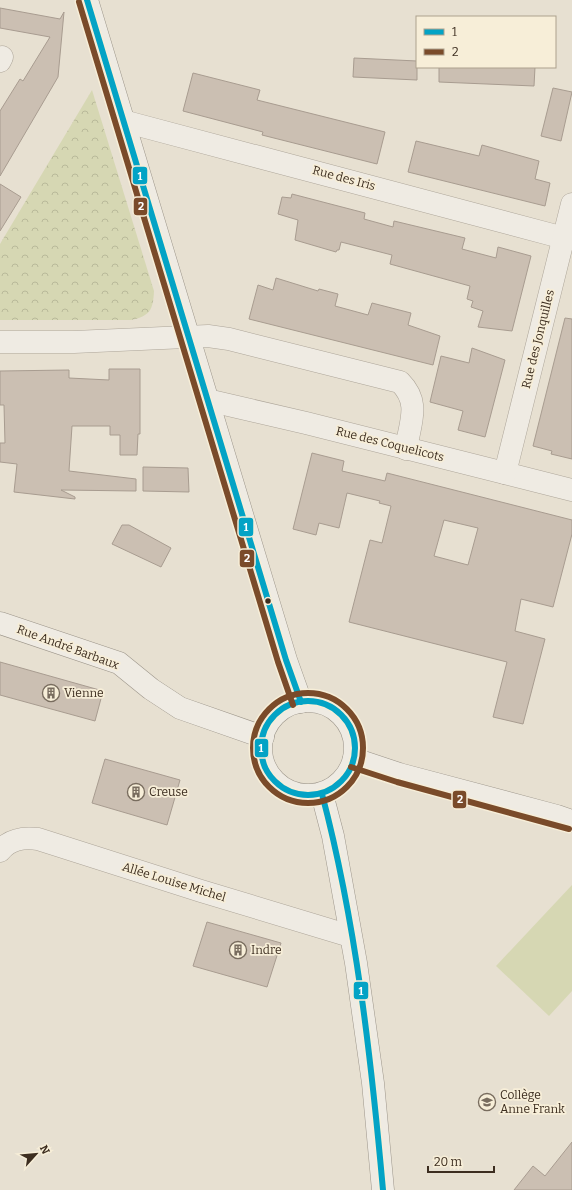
<svg xmlns="http://www.w3.org/2000/svg" width="572" height="1190" viewBox="0 0 572 1190" font-family="Bitter,serif">
<defs>
<pattern id="forest-crowns" width="20" height="18" patternUnits="userSpaceOnUse"><rect width="20" height="18" fill="#d6d7b3"/><path d="M2 6a3 3 0 1 1 6 0M12 15a3 3 0 1 1 6 0" fill="none" stroke="#b9b99a"/></pattern>
</defs>
<rect width="100%" height="100%" fill="#e7e0d1"/>
<!-- green -->
<polygon fill="#d6d7b3" points="572,885 572,991 549,1016 496,966"/>
<!-- forest -->
<path fill="url(#forest-crowns)" d="M92,90l62,201c-1,19 -4,25 -23,29h-131v-76z"/>
<!-- building -->
<g fill="#cbbfb2" stroke="#a89c90" fill-rule="evenodd">
<polygon points="0,8 60,19 64,12 58,77 0,176 0,111 20,79 23,81 50,37 0,28"/>
<polygon points="354,58 417,61 417,80 353,77"/>
<polygon points="439,67 535,67 534,86 439,82"/>
<polygon points="193,73 260,90 257,100 385,132 377,164 262,135 263,132 183,111"/>
<polygon points="553,88 572,92 561,141 541,136"/>
<polygon points="416,141 479,156 482,145 539,161 535,179 550,183 545,206 408,172"/>
<polygon points="0,184 21,197 0,231"/>
<polygon points="292,194 365,213 364,219 393,227 394,221 465,238 462,249 496,258 498,247 531,256 512,331 478,327 483,311 471,307 473,301 467,299 470,286 390,264 392,255 341,242 339,250 337,250 336,252 295,240 298,220 278,214 282,197 291,198"/>
<polygon points="276,278 318,291 319,289 338,294 335,306 368,315 372,303 411,313 408,325 440,336 433,365 249,319 258,285 273,290"/>
<polygon points="565,318 572,319 572,459 551,454 552,451 533,446"/>
<polygon points="472,348 505,360 485,437 458,430 463,411 430,402 441,356 469,363"/>
<polygon points="109,369 140,369 140,434 138,434 137,455 120,455 120,435 110,435 110,426 72,426 69,471 136,479 136,491 61,490 75,497 75,499 14,492 17,464 0,462 0,443 5,443 4,405 0,405 0,371 69,370 69,378 109,380"/>
<path d="M312,453l32,8 -2,10 43,10 2,-8 185,47v14l-19,73 -32,-8 -6,32 30,8 -22,85 -30,-7 14,-55 -158,-40 21,-82 12,3 9,-37 -12,-3 1,-2 -33,-8 -8,35 -20,-5 -3,12 -23,-6zM444,520l34,8 -10,37 -34,-9z"/>
<polygon points="143,467 188,468 189,492 143,491"/>
<polygon points="122,525 129,525 171,548 161,567 112,544"/>
<polygon points="0,662 103,691 95,721 0,695"/>
<polygon points="105,759 180,780 167,825 92,803"/>
<polygon points="207,922 281,943 267,987 193,966"/>
<polygon points="572,1142 572,1190 514,1190 533,1166 545,1176"/>
</g>
<g fill="none" stroke-linecap="round" stroke-linejoin="round">
<!-- street casing -->
<g stroke="#ada599" stroke-width="23">
<g id="street">
<polyline points="0,61 2,57"/>
<polyline points="123,121 564,238"/>
<path d="M0,342h74l134,-6 21,3 171,43c21,21 10,40 6,67"/>
<polyline points="207,400 306,423 572,490"/>
<polyline points="505,473 572,204"/>
<path d="M0,851c10,-12 23,-14 38,-12l163,52 149,45"/>
</g>
</g>
<!-- secondary casing -->
<g stroke="#9c958a" stroke-width="23">
<g id="secondary">
<polyline points="87,0 286,660 301,702"/>
<polyline points="0,623 119,663 151,689 180,708 263,737"/>
<circle cx="308" cy="748" r="47"/>
<polyline points="354,759 399,774 557,816 572,821"/>
<polyline points="322,794 333,836 356,963 373,1083 383,1190"/>
</g>
</g>
<!-- street -->
<use href="#street" stroke="#efebe3" stroke-width="22"/>
<!-- secondary -->
<use href="#secondary" stroke="#efebe3" stroke-width="22"/>
<!-- bus-1 casing -->
<g stroke="#f7eed8" stroke-width="9">
<g id="bus-1">
<polyline points="87,0 286,660 301,702"/>
<circle cx="308" cy="748" r="47"/>
<path d="M322,794c34,129 49,263 61,396"/>
</g>
</g>
<!-- bus-2 casing -->
<g stroke="#f7eed8" stroke-width="9">
<g id="bus-2">
<polyline points="79,2 278,662 293,705"/>
<circle cx="308" cy="748" r="55"/>
<polyline points="351,767 397,782 569,829"/>
</g>
</g>
<!-- bus-1 -->
<use href="#bus-1" stroke="#03a3c5" stroke-width="6"/>
<!-- bus-2 -->
<use href="#bus-2" stroke="#7a4b2a" stroke-width="6"/>
</g>
<!-- icons -->
<defs>
<g id="building-ring" transform="scale(0.9)"><circle r="9.5" fill="#f7eed8" stroke="#786c5e" stroke-width="1.5"/><path d="M-4-6H4V6H1V3H-1V6H-4ZM-2.5-4.3h1.7v1.8h-1.7ZM.8-4.3h1.7v1.8H.8ZM-2.5-1h1.7V.8h-1.7ZM.8-1h1.7V.8H.8Z" fill="#786c5e"/></g>
<g id="school-ring" transform="scale(0.9)"><circle r="9.5" fill="#f7eed8" stroke="#786c5e" stroke-width="1.5"/><path d="M0-5L7-2L0 1L-7-2ZM-4 1L0 2.5L4 1V4Q0 6-4 4Z" fill="#786c5e"/></g>
</defs>
<g fill-rule="evenodd">
<use href="#building-ring" x="51" y="693"/>
<use href="#building-ring" x="136" y="792"/>
<use href="#building-ring" x="238" y="950"/>
<use href="#school-ring" x="487" y="1102"/>
</g>
<!-- markers -->
<circle fill="#3d2e20" stroke="#f7eed8" stroke-width="1.5" cx="268" cy="601" r="3.5"/>
<g text-anchor="middle" dominant-baseline="central" stroke-width="3.5" stroke-linejoin="round" paint-order="stroke">
<!-- street labels -->
<g font-size="12" fill="#3d2e20" stroke="#f7eed8">
<text transform="translate(344 178) rotate(15)">Rue des Iris</text>
<text transform="translate(538 339) rotate(-76)">Rue des Jonquilles</text>
<text transform="translate(390 444) rotate(14)">Rue des Coquelicots</text>
<text transform="translate(68 647) rotate(20)">Rue André Barbaux</text>
<text transform="translate(174 882) rotate(17)">Allée Louise Michel</text>
</g>
<!-- poi labels -->
<g font-size="12" fill="#3d2e20" stroke="#f7eed8" text-anchor="start">
<text x="64" y="693">Vienne</text>
<text x="149" y="792">Creuse</text>
<text x="251" y="950">Indre</text>
<text x="500" y="1095">Collège<tspan x="500" dy="14">Anne Frank</tspan></text>
</g>
</g>
<g stroke="#f7eed8" stroke-width="1.5">
<rect x="132" y="166" width="16" height="19" rx="4" fill="#03a3c5"/>
<rect x="133" y="197" width="15" height="19" rx="4" fill="#7a4b2a"/>
<rect x="238" y="517" width="16" height="20" rx="4" fill="#03a3c5"/>
<rect x="239" y="549" width="16" height="19" rx="4" fill="#7a4b2a"/>
<rect x="254" y="738" width="15" height="20" rx="4" fill="#03a3c5"/>
<rect x="452" y="790" width="15" height="19" rx="4" fill="#7a4b2a"/>
<rect x="353" y="981" width="16" height="19" rx="4" fill="#03a3c5"/>
</g>
<g font-size="11" text-anchor="middle" font-weight="bold" fill="#fff">
<text x="140" y="180">1</text>
<text x="141" y="210">2</text>
<text x="246" y="531">1</text>
<text x="247" y="562">2</text>
<text x="261" y="752">1</text>
<text x="460" y="803">2</text>
<text x="361" y="995">1</text>
</g>
<!-- legend -->
<rect x="416" y="16" width="140" height="52" fill="#f7eed8" stroke="#ada18e"/>
<rect x="424" y="29" width="20" height="6" fill="#03a3c5" stroke="#ada18e"/>
<text x="452" y="36" font-size="12" fill="#3d2e20">1</text>
<rect x="424" y="49" width="20" height="6" fill="#7a4b2a" stroke="#ada18e"/>
<text x="452" y="56" font-size="12" fill="#3d2e20">2</text>
<!-- north arrow -->
<g transform="translate(36 1154) rotate(63)" stroke="#f7eed8" stroke-width="3" paint-order="stroke">
<path d="M0-3L7 15L0 10L-7 15Z" fill="#3d2e20"/>
<text y="-6" font-size="11" font-weight="bold" text-anchor="middle" fill="#3d2e20">N</text>
</g>
<!-- scale -->
<path d="M428 1166v6h66v-6" fill="none" stroke="#3d2e20" stroke-width="2"/>
<text x="434" y="1166" font-size="12" fill="#3d2e20" stroke="#f7eed8" stroke-width="3" paint-order="stroke">20 m</text>
</svg>
